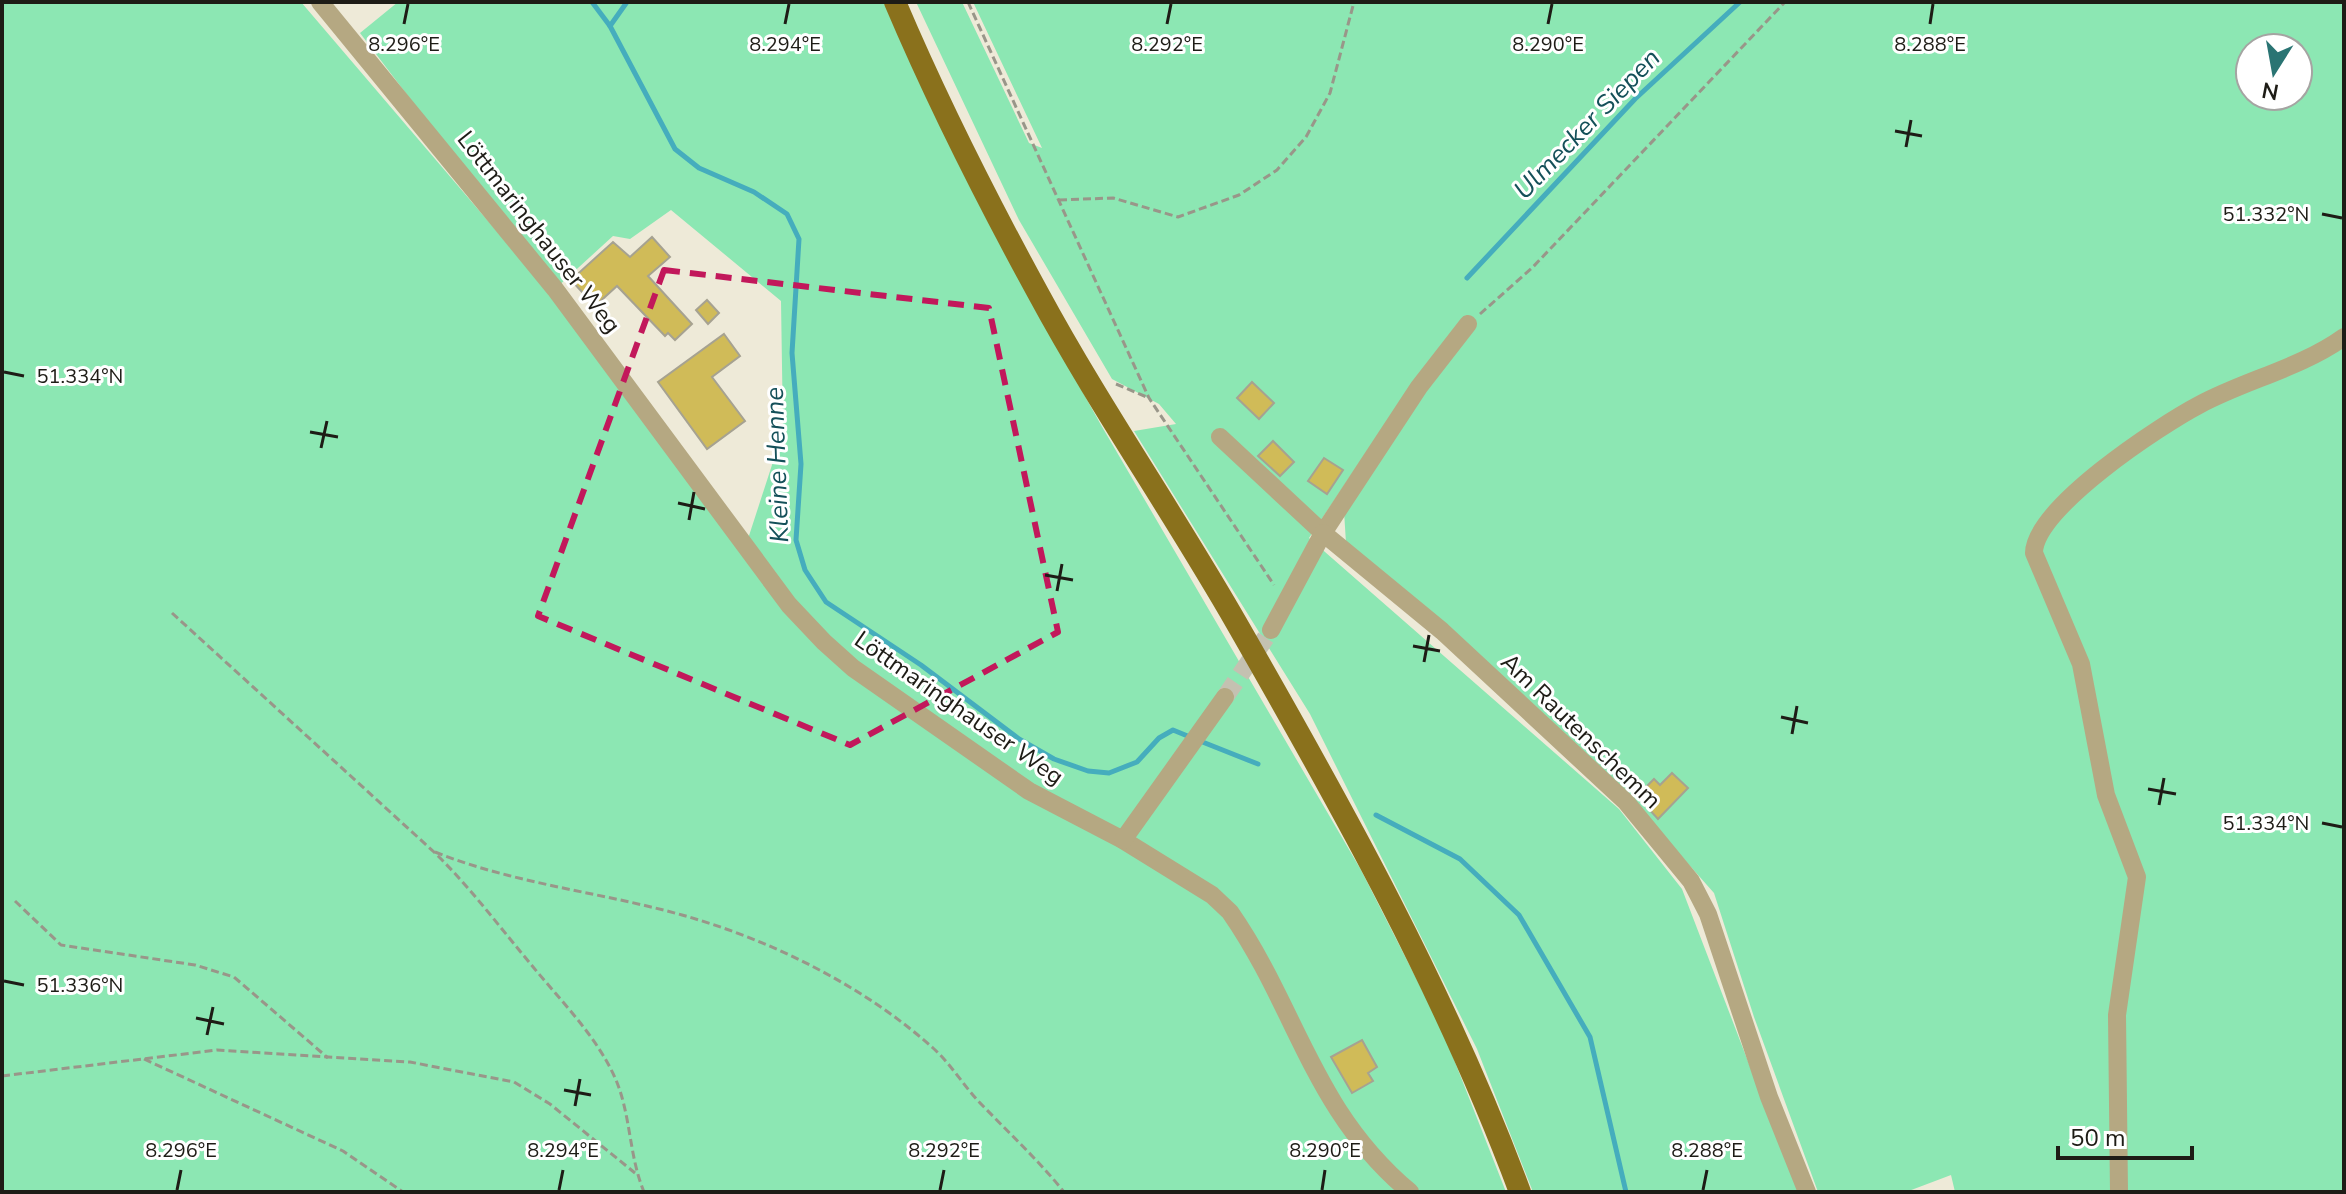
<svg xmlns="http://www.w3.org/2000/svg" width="2346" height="1194" viewBox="0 0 2346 1194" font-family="'Nunito Sans',sans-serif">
<rect width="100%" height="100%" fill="#eeead8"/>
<!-- green -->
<g fill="#8ce7b3" fill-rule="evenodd">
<polygon points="2,2 301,2 622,378 746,545 783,431 781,301 671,210 630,239 613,236 555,289 360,33 398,2 885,2 993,231 1101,425 1361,870 1442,1029 1506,1192 2,1192"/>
<path d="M916,2h46l67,141 13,5 -69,-146h1371v1190h-389l-4,-17 -45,17h-88l-64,-175 -40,-124 -70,-79 -298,-271 -2,-32 71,-132 -106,159 310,271 63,80 116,303h-265l-56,-143 -167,-335 -176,-283 42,-7 -17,-20 -47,-25 -93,-159zM2250,48h48v48h-48z"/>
</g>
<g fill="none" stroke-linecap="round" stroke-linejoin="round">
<!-- stream -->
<g stroke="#45adbd" stroke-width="5">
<polyline points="592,2 610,26 675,149 699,168 754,192 787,214 799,239 792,353 801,464 796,540 805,570 826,602 921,665 1019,739 1054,759 1088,771 1109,773 1137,762 1159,738 1173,730 1190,737"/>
<polyline points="610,26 627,2"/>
<polyline points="1467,278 1635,99 1740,2"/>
<polyline points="1200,741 1258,764"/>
<polyline points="1376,815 1460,859 1519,915 1590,1037 1626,1192"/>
</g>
</g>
<!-- building -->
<g fill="#d0bb58" stroke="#a6a291" stroke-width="2">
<polygon points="652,237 670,257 648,276 692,324 675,340 668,333 665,336 617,286 595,306 571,280 613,242 630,257"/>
<polygon points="707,300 719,313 708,324 696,310"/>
<polygon points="724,334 740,356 712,377 745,421 707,449 658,382"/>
<polygon points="1252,382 1274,403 1259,419 1237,398"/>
<polygon points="1273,441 1294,462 1280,476 1258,456"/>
<polygon points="1324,458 1343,470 1327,494 1308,481"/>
<polygon points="1672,773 1688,788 1658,819 1637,796 1654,779 1660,785"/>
<polygon points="1362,1040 1377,1067 1368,1073 1373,1081 1352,1093 1331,1057"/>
</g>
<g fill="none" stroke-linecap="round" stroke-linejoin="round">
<!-- minor-tunnel -->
<polyline stroke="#c4c1b1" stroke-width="18" stroke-dasharray="18 9" stroke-linecap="butt" points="1225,697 1271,630"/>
<!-- path -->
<g stroke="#999689" stroke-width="3" stroke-dasharray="8 4" stroke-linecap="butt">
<polyline points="968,2 1149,398 1274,585"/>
<polyline points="1059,200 1113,198 1178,217 1239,195 1277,170 1306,137 1330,93 1354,2"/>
<polyline points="1480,314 1532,268 1785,2"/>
<polyline points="1116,384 1149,398"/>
<path d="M172,613l262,239c35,34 64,73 95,110 30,37 68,74 87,118 15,36 13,76 28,112"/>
<path d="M435,852c80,32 165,40 247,63 89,25 182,71 251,133 20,18 33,42 52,60 27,28 55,54 79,84"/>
<polyline points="15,901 61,945 195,965 234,977 328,1058"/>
<polyline points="144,1059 343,1151 403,1192"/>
<polyline points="2,1076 217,1050 410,1062 514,1082 550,1104 635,1173"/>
</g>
<!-- minor -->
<g stroke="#b5a882" stroke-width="18">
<path d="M320,2l235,287 234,316 35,37 29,26 176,123 94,49 89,55 18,17c68,98 82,198 180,280"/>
<polyline points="1220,437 1323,533 1419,387 1468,324"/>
<polyline points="1271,630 1323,533 1442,631 1626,802 1691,881 1708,914 1769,1097 1807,1192"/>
<polyline points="1123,840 1225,697"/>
<path d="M2119,1192l-2,-177 20,-138 -31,-82 -25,-131 -47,-111c0,-45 127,-128 165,-148 46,-25 102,-37 145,-68"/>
</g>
<!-- major -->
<path stroke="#8a711c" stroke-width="22" d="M895,2c42,99 91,196 143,291 61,113 135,219 199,331 105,183 209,369 283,568"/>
</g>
<!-- marked area -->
<path fill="none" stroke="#c2185b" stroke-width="6" stroke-dasharray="16 10" stroke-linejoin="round" d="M664,270l325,38 69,324 -208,113 -312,-129z"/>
<!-- ticks -->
<path fill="none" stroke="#1e1c16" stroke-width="3" d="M404,24l4,-20M785,24l4,-20M1167,24l4,-20M1548,24l4,-20M1930,24l3,-20M1895,131l27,5M1906,147l5,-27M2322,214l20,4M4,372l20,4M310,432l28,5M321,448l6,-27M678,503l27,6M689,520l5,-28M1045,575l28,5M1057,591l5,-27M1413,646l27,5M1424,662l5,-27M1781,717l27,6M1792,734l5,-28M2148,789l28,5M2159,805l5,-27M2322,823l20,4M4,981l20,4M196,1018l28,6M207,1035l6,-28M564,1090l27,5M575,1106l5,-27M177,1190l4,-20M559,1190l4,-20M940,1190l4,-20M1322,1190l3,-20M1703,1190l4,-20"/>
<g text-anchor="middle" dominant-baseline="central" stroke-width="6" stroke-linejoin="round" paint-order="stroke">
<!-- street labels -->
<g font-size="24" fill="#1e1c16" stroke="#fff">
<text transform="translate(539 232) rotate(52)">Löttmaringhauser Weg</text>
<text transform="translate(959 708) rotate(35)">Löttmaringhauser Weg</text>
<text transform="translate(1581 731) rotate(44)">Am Rautenschemm</text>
</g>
<!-- water labels -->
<g font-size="26" font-style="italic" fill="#145059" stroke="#fff">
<text transform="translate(1587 124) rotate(-46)">Ulmecker Siepen</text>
<text transform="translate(777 465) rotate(-92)">Kleine Henne</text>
</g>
</g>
<g font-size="20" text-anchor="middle" fill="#1e1c16" stroke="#fff" stroke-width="6" stroke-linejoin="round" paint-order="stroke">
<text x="404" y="51">8.296°E</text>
<text x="785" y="51">8.294°E</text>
<text x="1548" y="51">8.290°E</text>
<text x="1167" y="51">8.292°E</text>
<text x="1930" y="51">8.288°E</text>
<text x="2266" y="221">51.332°N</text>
<text x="80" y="383">51.334°N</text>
<text x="2266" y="830">51.334°N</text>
<text x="80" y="992">51.336°N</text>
<text x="181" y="1157">8.296°E</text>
<text x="563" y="1157">8.294°E</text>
<text x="944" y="1157">8.292°E</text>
<text x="1325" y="1157">8.290°E</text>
<text x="1707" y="1157">8.288°E</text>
</g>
<!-- border -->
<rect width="2346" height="1194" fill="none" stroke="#1e1c16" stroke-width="8"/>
<!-- north arrow -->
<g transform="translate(2274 72) rotate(191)"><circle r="38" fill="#ffffff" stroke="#a5a4a2" stroke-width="2"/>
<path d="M0-6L14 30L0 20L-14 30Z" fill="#2a7473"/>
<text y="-12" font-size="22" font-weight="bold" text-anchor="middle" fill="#1e1c16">N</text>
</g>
<!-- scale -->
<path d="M2058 1146v12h134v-12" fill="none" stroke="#1e1c16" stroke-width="4"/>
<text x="2070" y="1146" font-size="24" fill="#1e1c16" stroke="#ffffff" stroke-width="6" paint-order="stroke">50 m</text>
</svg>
